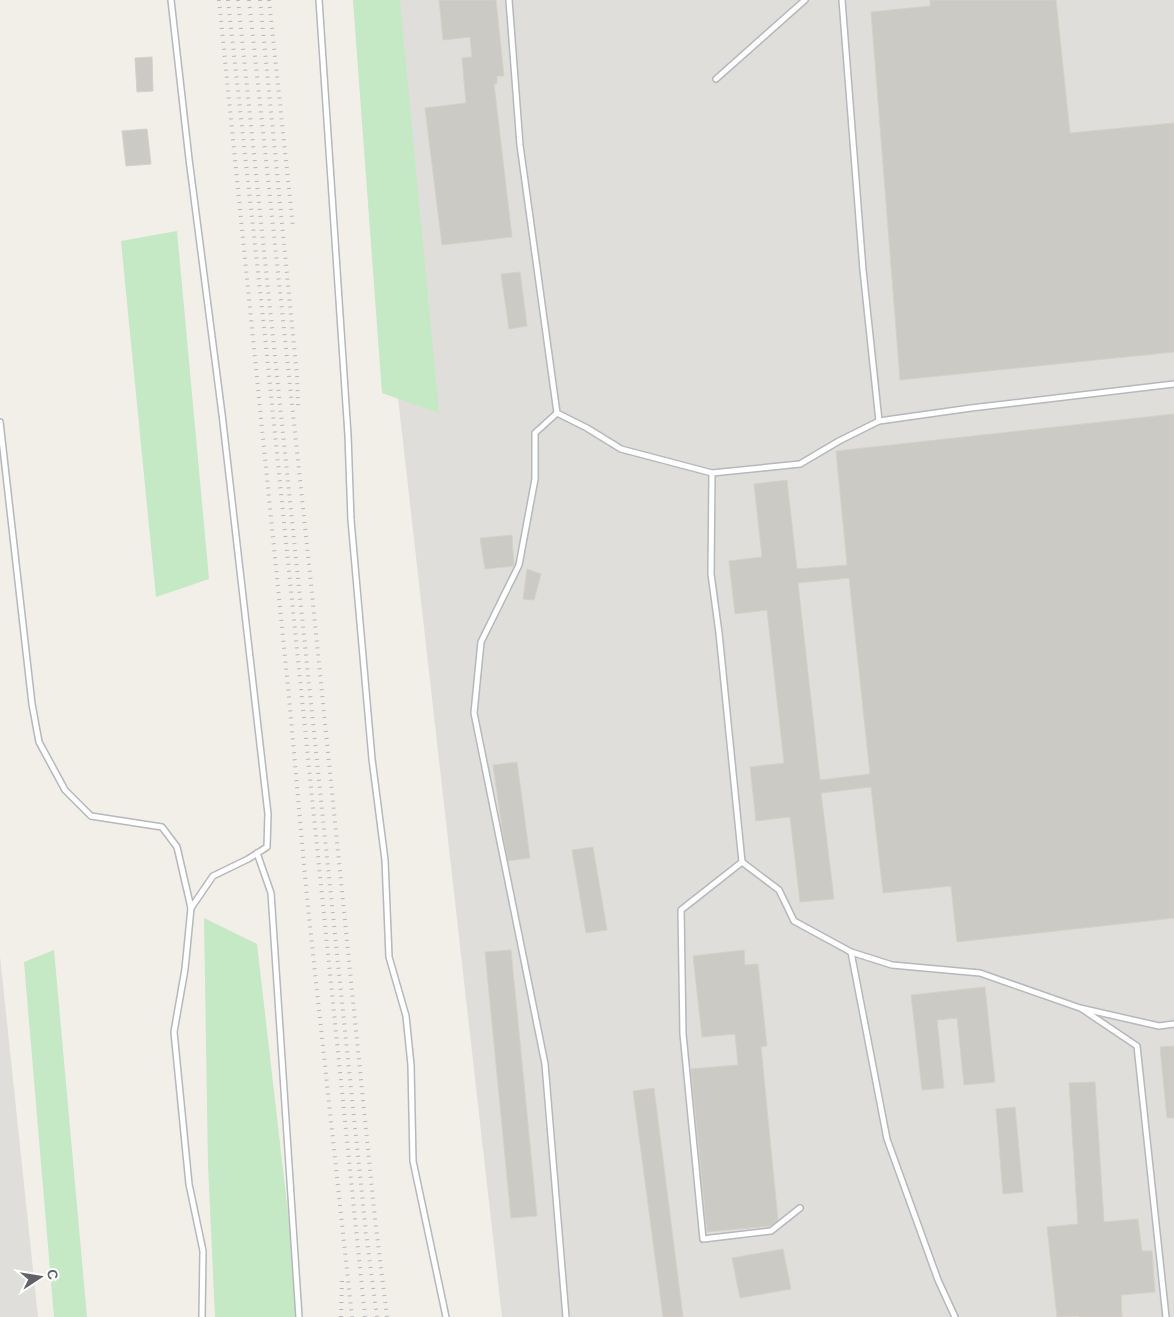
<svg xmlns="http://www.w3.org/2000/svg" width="1174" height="1317" viewBox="0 0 1174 1317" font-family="'Work Sans',sans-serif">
<rect width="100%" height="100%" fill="#f1efe8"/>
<!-- industrial -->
<g fill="#e0deda">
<polygon points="353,0 1174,0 1174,1317 502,1317"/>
<polygon points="0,956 38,1317 0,1317"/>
</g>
<!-- green -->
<g fill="#c5e8c5">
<polygon points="353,0 400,0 439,413 382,393"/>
<polygon points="177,231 209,579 156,597 121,241"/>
<polygon points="204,918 257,944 300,1317 215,1317 208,1165"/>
<polygon points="54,950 87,1317 54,1317 24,962"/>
</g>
<!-- building -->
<g fill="#cccac5" stroke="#d6d1c6" fill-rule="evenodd">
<polygon points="439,0 496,0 504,76 497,76 497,84 494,84 512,237 442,245 425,108 466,103 462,58 472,57 470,37 443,40"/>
<polygon points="930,0 1056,0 1070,133 1174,123 1174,352 900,380 871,12 930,6"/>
<polygon points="152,57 153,91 137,92 135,58"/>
<polygon points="147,129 151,164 126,166 122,131"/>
<polygon points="520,272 527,326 509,329 501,274"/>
<path d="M1174,414v504l-217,24 -6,-56 -68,7 -12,-106 -50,6 13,106 -34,3 -10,-85 -34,4 -6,-54 34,-4 -17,-153 -32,4 -6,-53 33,-4 -8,-73 33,-4 10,89 50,-4 -11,-114zM849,578l21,196 -50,6 -22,-197z"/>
<polygon points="512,535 514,566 485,569 480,538"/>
<polygon points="527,569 541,574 534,600 523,599"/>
<polygon points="517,762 530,858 508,861 502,828 493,765"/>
<polygon points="593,847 607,930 586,933 572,850"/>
<polygon points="511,950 537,1216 511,1218 485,952"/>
<polygon points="744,950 745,965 758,964 767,1046 761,1047 778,1220 771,1226 707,1232 691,1069 738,1065 735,1034 702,1037 693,956"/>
<polygon points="985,987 995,1082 964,1085 957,1018 937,1020 944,1088 922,1090 911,995"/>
<polygon points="1174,1046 1174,1118 1167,1118 1160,1047"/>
<polygon points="1095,1082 1104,1222 1138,1219 1142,1251 1152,1251 1155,1292 1121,1295 1122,1317 1078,1317 1078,1316 1057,1317 1047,1227 1078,1224 1069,1083"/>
<polygon points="654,1088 683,1317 663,1317 633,1091"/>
<polygon points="1015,1107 1023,1192 1003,1194 996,1109"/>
<polygon points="783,1249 791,1289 740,1298 732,1258"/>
</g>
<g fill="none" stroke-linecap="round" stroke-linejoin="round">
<!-- lane casing -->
<g stroke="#b5b8bc" stroke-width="8">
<g id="lane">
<polyline points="171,0 189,159 222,414 268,814 267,847 248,859 213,876 191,908 185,969 174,1032 189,1184 203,1251 202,1317"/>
<polyline points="319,0 348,435 351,520 372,759 385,860 389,957 406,1016 411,1065 413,1161 446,1317"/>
<polyline points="509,0 520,145 557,413 587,428 621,449 712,473 800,464 839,441 879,421 971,408 1174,384"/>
<polyline points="842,0 863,270 879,421"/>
<polyline points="716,79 805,0"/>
<polyline points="557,413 535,433 535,479 519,565 481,642 474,713 545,1064 566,1317"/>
<polyline points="0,422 32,704 39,742 65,790 91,816 162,827 177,847 191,908"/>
<polyline points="712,473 711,574 719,633 742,862 681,910 683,1034 703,1239 771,1231 800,1208"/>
<polyline points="257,853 271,893 299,1317"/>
<polyline points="742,862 779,890 794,921 851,952"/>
<polyline points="1082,1009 1137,1046 1166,1317"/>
<polyline points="955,1317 938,1280 887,1139 851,952 892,965 980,973 1080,1008 1159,1026 1174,1024"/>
</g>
</g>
<!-- lane -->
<use href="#lane" stroke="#fff" stroke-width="5"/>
<!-- rail -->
<g stroke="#b6b7b8" stroke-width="4" stroke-dasharray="1 6" stroke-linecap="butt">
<polyline points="219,0 289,697 307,898 352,1317"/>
<polyline points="228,0 265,336 365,1317"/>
<polyline points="238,0 366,1233 377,1317"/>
<polyline points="249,0 310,574 375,1219 387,1317"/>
<polyline points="260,0 297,376 298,407"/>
<polyline points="269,0 293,227"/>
<polyline points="341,1317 342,1281"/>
</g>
</g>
<!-- north arrow -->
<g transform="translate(40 1277) rotate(78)" stroke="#ffffff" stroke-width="4" paint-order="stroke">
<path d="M0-4L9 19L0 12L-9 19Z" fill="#5f6368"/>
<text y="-8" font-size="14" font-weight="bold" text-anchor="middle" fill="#5f6368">С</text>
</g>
</svg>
